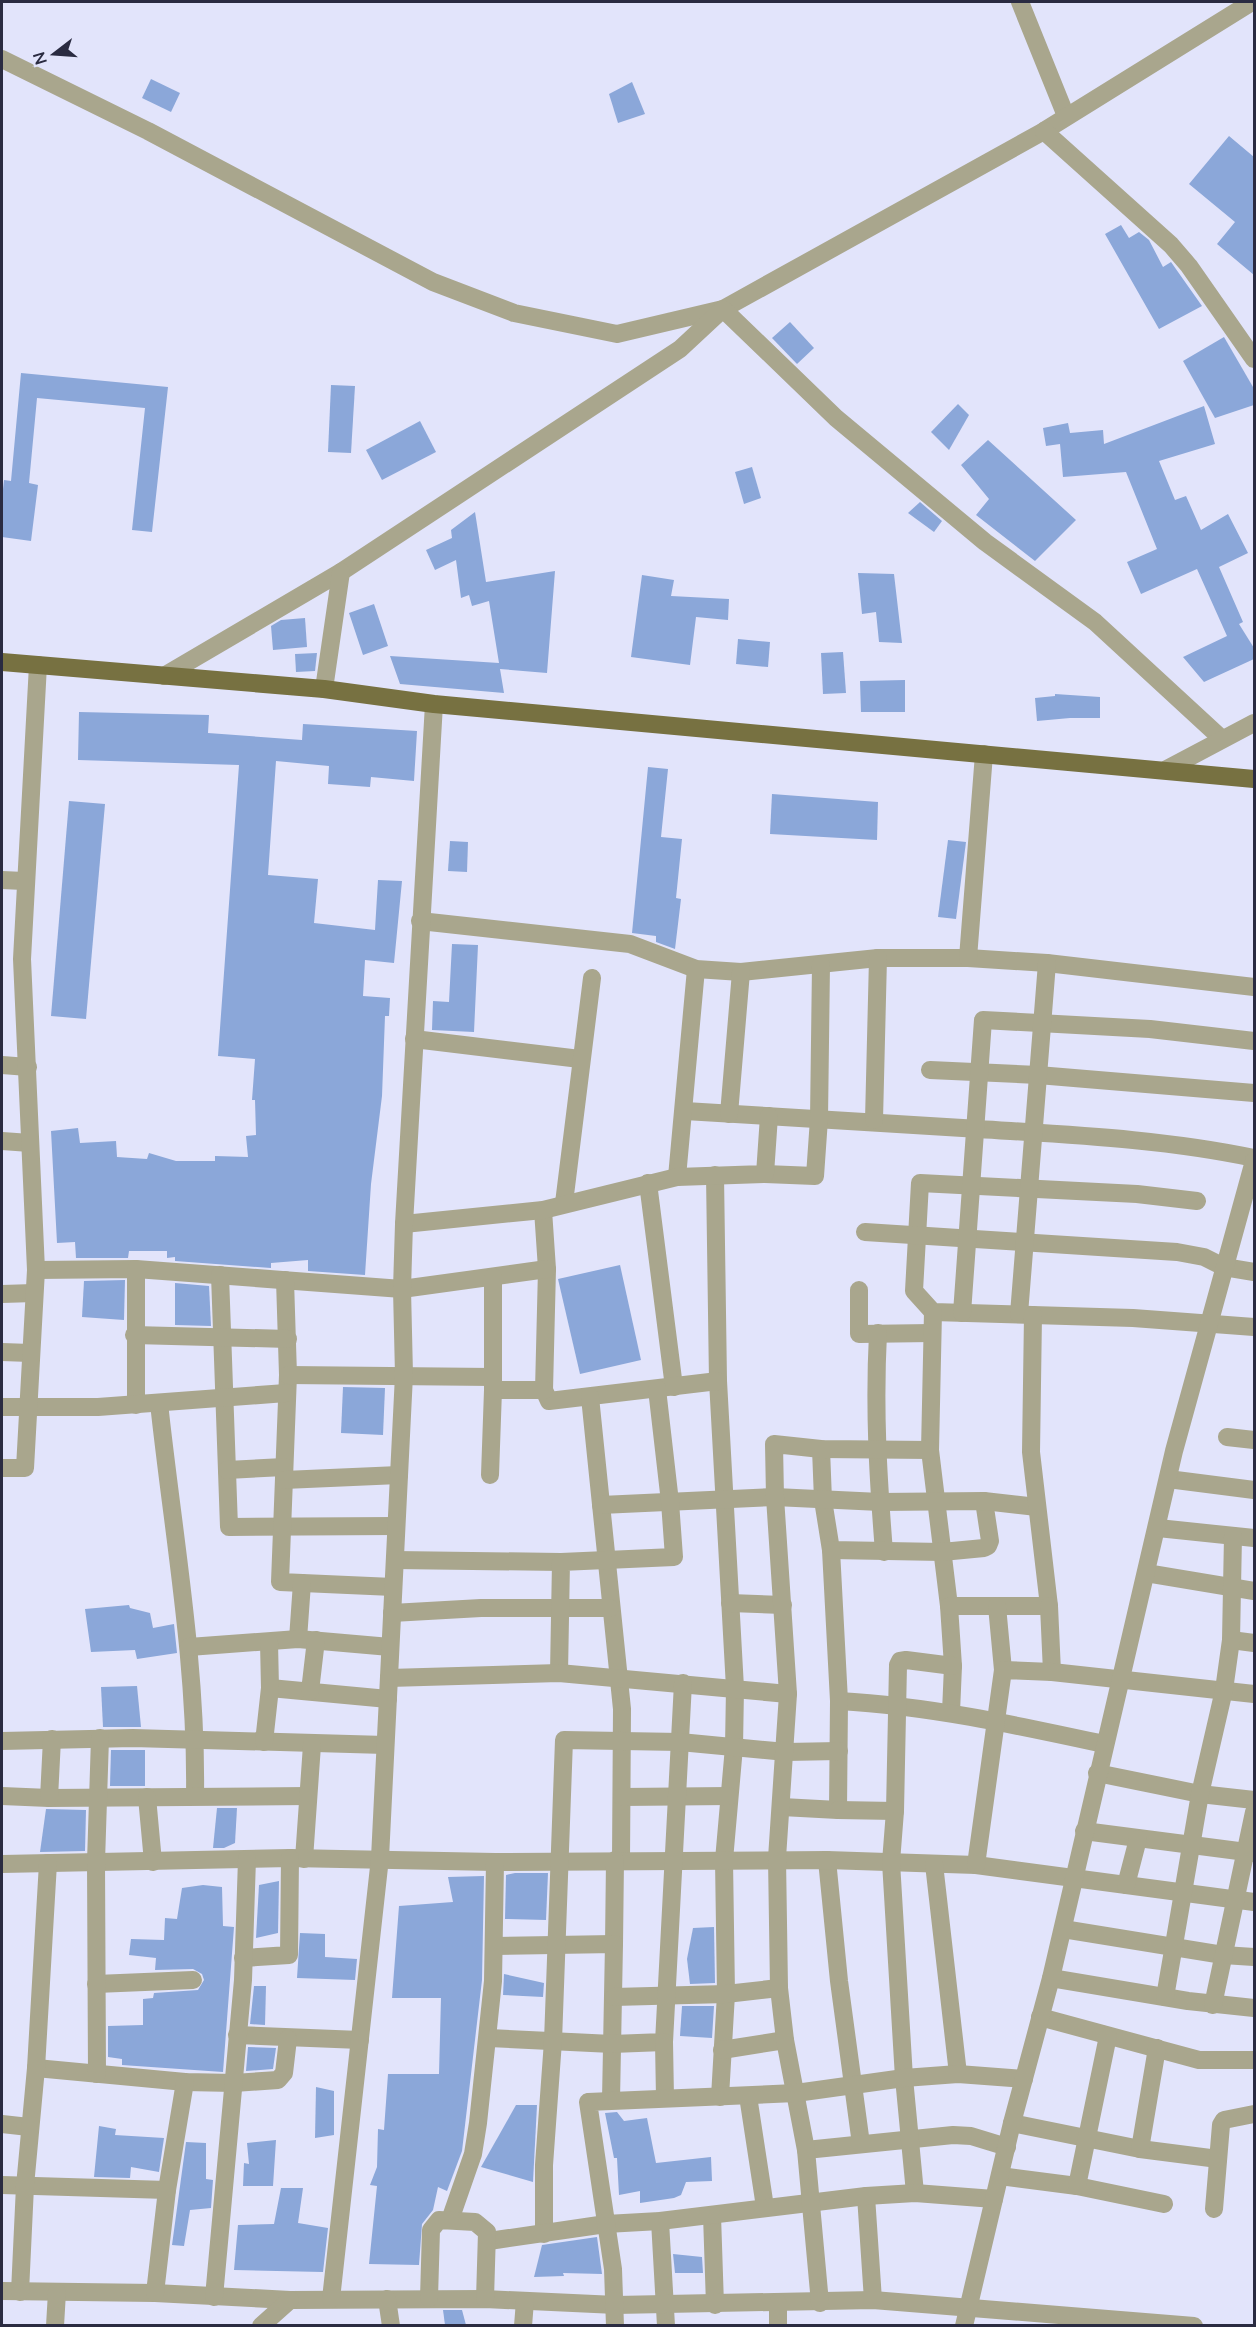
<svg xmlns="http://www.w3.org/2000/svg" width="1256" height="2327" viewBox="0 0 1256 2327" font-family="Lato,sans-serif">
<rect width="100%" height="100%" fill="#e2e4fb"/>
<!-- building -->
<g fill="#8ba7d9">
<polygon points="151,79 180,93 171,112 142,98"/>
<polygon points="632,82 645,114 618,123 609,94"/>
<polygon points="1229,136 1254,157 1254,275 1217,244 1235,222 1189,184"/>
<polygon points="1121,225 1129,238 1139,232 1149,240 1163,267 1171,262 1202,306 1159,329 1105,234"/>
<polygon points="790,322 814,348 797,364 772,338"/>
<polygon points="1224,337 1253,387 1254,405 1215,418 1183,361"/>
<polygon points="21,373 168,387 152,532 132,530 145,408 37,398 29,483 38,485 31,541 2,537 2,498 4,480 11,481"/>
<polygon points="331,385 355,386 351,453 328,452"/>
<polygon points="958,404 969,415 949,450 931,432"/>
<polygon points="1204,406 1215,444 1159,461 1175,500 1186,496 1201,530 1228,514 1248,553 1219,567 1243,622 1239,624 1254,648 1254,659 1204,682 1183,657 1227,636 1197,569 1141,594 1127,562 1157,549 1126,472 1063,477 1060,444 1046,446 1043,428 1068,423 1070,433 1103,430 1104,444"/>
<polygon points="420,421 436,452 382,480 366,450"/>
<polygon points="988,440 1076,520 1035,561 976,515 989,499 961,465"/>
<polygon points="752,467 761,498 744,504 735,472"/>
<polygon points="920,502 942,521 934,532 908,513"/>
<polygon points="475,512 486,582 555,571 547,673 500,669 504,693 400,684 390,656 499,663 489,601 472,606 469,595 461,598 456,560 435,570 426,550 452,538 451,530"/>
<polygon points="858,573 894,574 902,643 879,642 876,612 862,614"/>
<polygon points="642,575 674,580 671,596 729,599 728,620 696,617 690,665 631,657"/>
<polygon points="374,604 388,646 363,655 349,613"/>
<polygon points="305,618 307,647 273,650 271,626 281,620"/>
<polygon points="738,639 770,642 768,667 736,664"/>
<polygon points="843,652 846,693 823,694 821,653"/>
<polygon points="317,653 315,671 296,672 295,654"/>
<polygon points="905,680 905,712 861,712 860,681"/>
<polygon points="1055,694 1100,697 1100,718 1070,718 1037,721 1035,698 1055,696"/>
<polygon points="79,712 209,715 208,733 302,740 303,724 417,731 414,781 371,777 370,787 328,784 329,766 276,761 268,875 318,879 314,923 375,930 378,880 402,881 394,963 365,960 363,996 390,998 389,1016 385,1016 382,1096 371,1184 365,1275 308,1271 308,1260 271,1263 271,1268 175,1261 175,1257 167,1258 167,1251 129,1251 128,1258 76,1258 75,1242 57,1243 51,1131 78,1128 80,1143 116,1141 117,1157 147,1159 149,1153 176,1161 215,1161 215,1156 248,1157 246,1136 256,1135 255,1100 252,1100 255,1059 218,1056 239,765 78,760"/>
<polygon points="648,767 668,769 661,837 682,839 676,898 681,899 675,949 656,942 656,936 632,933"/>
<polygon points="772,794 878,802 877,840 770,834"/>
<polygon points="69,801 105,804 86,1019 51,1016"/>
<polygon points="948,840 966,842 956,919 938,917"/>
<polygon points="450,841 468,842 467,872 448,871"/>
<polygon points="452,944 478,945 474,1032 432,1030 433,1001 449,1002"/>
<polygon points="620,1265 641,1360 580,1374 558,1279"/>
<polygon points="125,1280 124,1320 82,1317 84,1281"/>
<polygon points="175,1283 209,1286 211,1326 175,1325"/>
<polygon points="343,1387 385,1388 383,1435 341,1433"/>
<polygon points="129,1605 130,1608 150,1613 153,1628 174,1624 177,1653 137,1659 135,1650 91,1652 85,1609"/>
<polygon points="137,1686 141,1727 103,1727 101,1687"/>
<polygon points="111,1750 145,1750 145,1786 110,1786"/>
<polygon points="217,1808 237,1808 235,1843 224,1848 213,1848"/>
<polygon points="46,1809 86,1810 85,1851 40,1852"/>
<polygon points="515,1873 548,1873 546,1920 505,1919 506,1875"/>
<polygon points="484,1876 482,1980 462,2151 447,2191 438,2187 433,2210 422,2224 419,2265 369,2264 377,2186 370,2185 377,2167 378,2129 384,2130 388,2074 439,2074 441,1998 392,1998 399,1906 453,1902 448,1877"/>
<polygon points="279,1881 278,1933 256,1938 259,1885"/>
<polygon points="203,1885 222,1887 223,1926 234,1927 223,2072 122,2065 122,2059 108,2057 108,2026 143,2025 143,1999 153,1998 154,1993 198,1990 204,1980 202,1974 193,1969 155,1970 156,1958 129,1955 131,1939 164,1940 165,1918 177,1919 182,1888"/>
<polygon points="714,1927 715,1983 690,1984 687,1959 693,1928"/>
<polygon points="300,1933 325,1934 325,1957 357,1959 355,1980 297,1978"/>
<polygon points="504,1974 544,1983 543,1997 503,1995"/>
<polygon points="254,1986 266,1986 265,2025 250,2024"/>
<polygon points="682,2006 714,2006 712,2038 680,2036"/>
<polygon points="248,2047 276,2048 273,2069 246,2071"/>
<polygon points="316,2087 334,2091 334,2135 315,2138"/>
<polygon points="516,2105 537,2105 533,2182 481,2167"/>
<polygon points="617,2112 624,2121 647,2118 656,2163 711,2157 712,2181 686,2182 681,2195 674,2198 640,2203 640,2191 619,2195 617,2158 614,2158 605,2113"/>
<polygon points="99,2126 116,2129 115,2135 164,2138 159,2172 131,2167 130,2178 94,2177"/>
<polygon points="276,2140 273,2186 243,2186 244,2163 249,2164 247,2143"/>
<polygon points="186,2142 206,2143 206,2179 213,2180 211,2208 190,2210 184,2246 172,2245"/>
<polygon points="281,2188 303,2188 298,2223 328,2228 323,2272 234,2270 238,2225 274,2224"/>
<polygon points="597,2237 602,2274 563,2273 564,2276 534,2277 542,2245"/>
<polygon points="673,2254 702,2257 703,2273 675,2273"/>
<polygon points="443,2310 462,2310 466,2325 445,2325"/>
</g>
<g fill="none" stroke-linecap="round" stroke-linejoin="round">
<!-- minor -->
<g stroke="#a9a68d" stroke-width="18">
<polyline points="1020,2 1066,116"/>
<polyline points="2,59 148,131 433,282 514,313 617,334 723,309 1044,131 1252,2"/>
<polyline points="1044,131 1171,245 1189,266 1254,359"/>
<polyline points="164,676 341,572 680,349 723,309 836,418 985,542 1095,622 1222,739"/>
<polyline points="324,689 341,572"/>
<polyline points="1167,769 1254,723"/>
<polyline points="2,880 24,881"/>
<polyline points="420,921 630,944 696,969 741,972 878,958 968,958 1047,963 1254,987"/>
<polyline points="968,958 984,754"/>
<polyline points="414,1039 580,1059"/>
<polyline points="2,1065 28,1067"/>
<polyline points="930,1070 1038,1075 1254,1093"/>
<path d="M685,1111c98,6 196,12 294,18 93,6 185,10 275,29"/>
<polyline points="729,1114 741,972"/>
<polyline points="874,1120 878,958"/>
<polyline points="2,1141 30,1143"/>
<polyline points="765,1174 815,1176 819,1119 821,965"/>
<polyline points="715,1175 718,1381 735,1688 734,1747 724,1860 726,1994 720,2097"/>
<polyline points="677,1177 696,969"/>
<polyline points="648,1183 674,1387"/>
<polyline points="1197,1201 1137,1194 920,1183 914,1291 933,1312 1133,1318 1254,1327"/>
<polyline points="564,1203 592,978"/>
<polyline points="543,1210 547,1269 544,1390 549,1401 718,1381"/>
<polyline points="404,1224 543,1210 677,1177 765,1174 769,1116"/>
<polyline points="865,1232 1177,1252 1204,1257 1224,1267 1254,1272"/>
<polyline points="36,1270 136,1269 402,1289 547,1269"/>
<polyline points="220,1275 229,1527 396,1526"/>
<polyline points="285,1280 288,1375 280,1582 393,1587"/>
<polyline points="859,1290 859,1334 932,1333"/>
<polyline points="2,1294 34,1293"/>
<polyline points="933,1312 930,1450 949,1606 953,1666 951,1712"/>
<polyline points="962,1313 983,1020 1150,1029 1254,1041"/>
<polyline points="1019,1314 1047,963"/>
<path d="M878,1333c-4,77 0,143 6,219"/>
<polyline points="134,1335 288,1339"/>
<polyline points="2,1352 30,1353"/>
<polyline points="288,1375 493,1377"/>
<polyline points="493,1390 544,1390"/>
<polyline points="590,1397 622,1709 621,1860"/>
<path d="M159,1403c14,131 38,260 36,392"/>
<polyline points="136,1405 136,1269"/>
<polyline points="2,1407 98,1407 286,1393"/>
<polyline points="1227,1437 1254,1440"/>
<polyline points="821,1449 823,1500 831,1550 942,1552 984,1548 988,1546 990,1541 984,1501"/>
<polyline points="2,1468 25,1468 36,1270 22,959 38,665"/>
<polyline points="227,1470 284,1467"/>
<polyline points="490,1475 493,1390 493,1277"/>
<polyline points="1168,1479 1254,1490"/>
<polyline points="284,1480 399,1475"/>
<polyline points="601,1505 775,1497 880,1502 984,1501 1037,1507"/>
<polyline points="1158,1528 1254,1538"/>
<polyline points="395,1560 561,1562"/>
<polyline points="1146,1573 1254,1591"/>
<polyline points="730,1603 783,1605"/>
<polyline points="949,1606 1049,1606 1031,1452 1033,1315"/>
<polyline points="997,1606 1003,1670"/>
<polyline points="1049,1606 1052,1672"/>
<polyline points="392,1613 481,1608 610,1608"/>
<polyline points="298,1639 302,1583"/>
<polyline points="1231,1640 1254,1643"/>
<polyline points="189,1647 298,1639 390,1647"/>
<polyline points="559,1673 561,1562 674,1557 670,1502 657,1389"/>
<polyline points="389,1678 559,1673 788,1694"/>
<polyline points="270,1688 388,1699"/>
<polyline points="310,1691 316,1640"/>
<path d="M839,1701c90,5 177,24 265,43"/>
<polyline points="2,1741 133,1738 385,1745"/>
<polyline points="264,1742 270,1688 269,1642"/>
<polyline points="1097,1773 1200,1794 1254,1800"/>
<polyline points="2,1796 49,1798 308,1796"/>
<polyline points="147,1797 153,1862"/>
<polyline points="622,1797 729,1796"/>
<polyline points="49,1798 52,1739"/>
<polyline points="782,1807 838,1810 839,1701 831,1550"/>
<polyline points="838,1810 895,1811"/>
<polyline points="1084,1831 1254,1853"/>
<polyline points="304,1859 312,1745"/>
<polyline points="827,1860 839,1981 861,2144"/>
<polyline points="2,1864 290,1858 495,1862 827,1860 976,1865 1254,1902"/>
<polyline points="934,1864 958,2074"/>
<polyline points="976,1865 1003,1670 1052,1672 1254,1694"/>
<polyline points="1126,1885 1138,1839"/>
<polyline points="1063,1929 1223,1955 1254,1957"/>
<polyline points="614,1944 615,1860"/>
<polyline points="495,1946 614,1944 611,2100"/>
<polyline points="243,1958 289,1955 290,1858"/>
<polyline points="1051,1978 1188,2001 1254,2008"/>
<polyline points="96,1984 193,1980"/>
<polyline points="614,1997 726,1994 779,1988"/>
<polyline points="1165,1997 1200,1794 1224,1690 1231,1640 1233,1536"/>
<polyline points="1213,2005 1254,1812"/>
<polyline points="1040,2017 1199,2060 1254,2060"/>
<polyline points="237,2035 360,2040"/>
<polyline points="489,2038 612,2044 664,2042 683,1683"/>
<polyline points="664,2042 665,2098"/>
<polyline points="722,2050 785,2040"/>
<polyline points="36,2068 185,2082 234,2083 278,2080 284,2073 288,2039"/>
<polyline points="97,2074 96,1862 100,1738"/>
<polyline points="748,2096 765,2207"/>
<polyline points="1012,2123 1140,2149 1218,2159"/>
<polyline points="2,2124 29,2127"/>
<polyline points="1140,2149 1157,2048"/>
<polyline points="806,2150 953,2135 971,2136 1007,2147"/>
<polyline points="1000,2176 1077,2186 1164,2204"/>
<polyline points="2,2185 167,2190"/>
<polyline points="1077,2186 1108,2036"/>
<polyline points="915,2193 904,2078 891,1862 895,1811 898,1665 900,1661 906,1660 953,1666"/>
<polyline points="866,2196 873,2300"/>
<polyline points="1214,2209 1221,2125 1224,2120 1254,2114"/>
<polyline points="712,2215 715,2305"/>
<polyline points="450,2220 473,2154 478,2123 493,1981 495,1862"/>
<polyline points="660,2221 666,2326"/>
<polyline points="544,2234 544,2165 553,2041 564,1740 680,1742 786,1752 839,1751"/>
<polyline points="489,2241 606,2224 660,2221 866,2196 915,2193 994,2199"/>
<polyline points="2,2291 155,2293 290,2300 485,2299 616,2305 873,2300 1194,2326"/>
<polyline points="20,2292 25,2186 36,2068 48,1863"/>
<polyline points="155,2293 167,2190 185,2082"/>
<polyline points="214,2297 243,1980 247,1859"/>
<polyline points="429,2298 431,2230 439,2220 475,2222 487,2232 485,2299"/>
<polyline points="331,2299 380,1858 404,1375 402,1289 404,1224 434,704"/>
<polyline points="387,2299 391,2326"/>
<polyline points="778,2303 778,2326"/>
<polyline points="820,2303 806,2150 785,2040 779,1988 777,1858 788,1694 775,1497 774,1444 821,1449 930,1450"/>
<polyline points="55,2326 57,2292"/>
<polyline points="261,2326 290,2300"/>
<polyline points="523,2326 525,2301"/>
<polyline points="615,2326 613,2269 588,2102 796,2093 904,2078 958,2074 1024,2079"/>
<polyline points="964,2326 1012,2123 1051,1978 1174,1451 1254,1161"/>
</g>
<!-- major -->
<polyline stroke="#777141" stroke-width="18" points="2,662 324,689 434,704 1254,779"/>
</g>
<!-- border -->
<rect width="1256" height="2327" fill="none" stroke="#2a2b41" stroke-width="6"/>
<!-- north arrow -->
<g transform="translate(54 54) rotate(253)" stroke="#e2e4fb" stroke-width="4.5" paint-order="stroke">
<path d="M0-4.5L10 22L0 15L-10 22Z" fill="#2a2b41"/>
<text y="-9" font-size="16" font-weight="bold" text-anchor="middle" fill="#2a2b41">N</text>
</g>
</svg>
